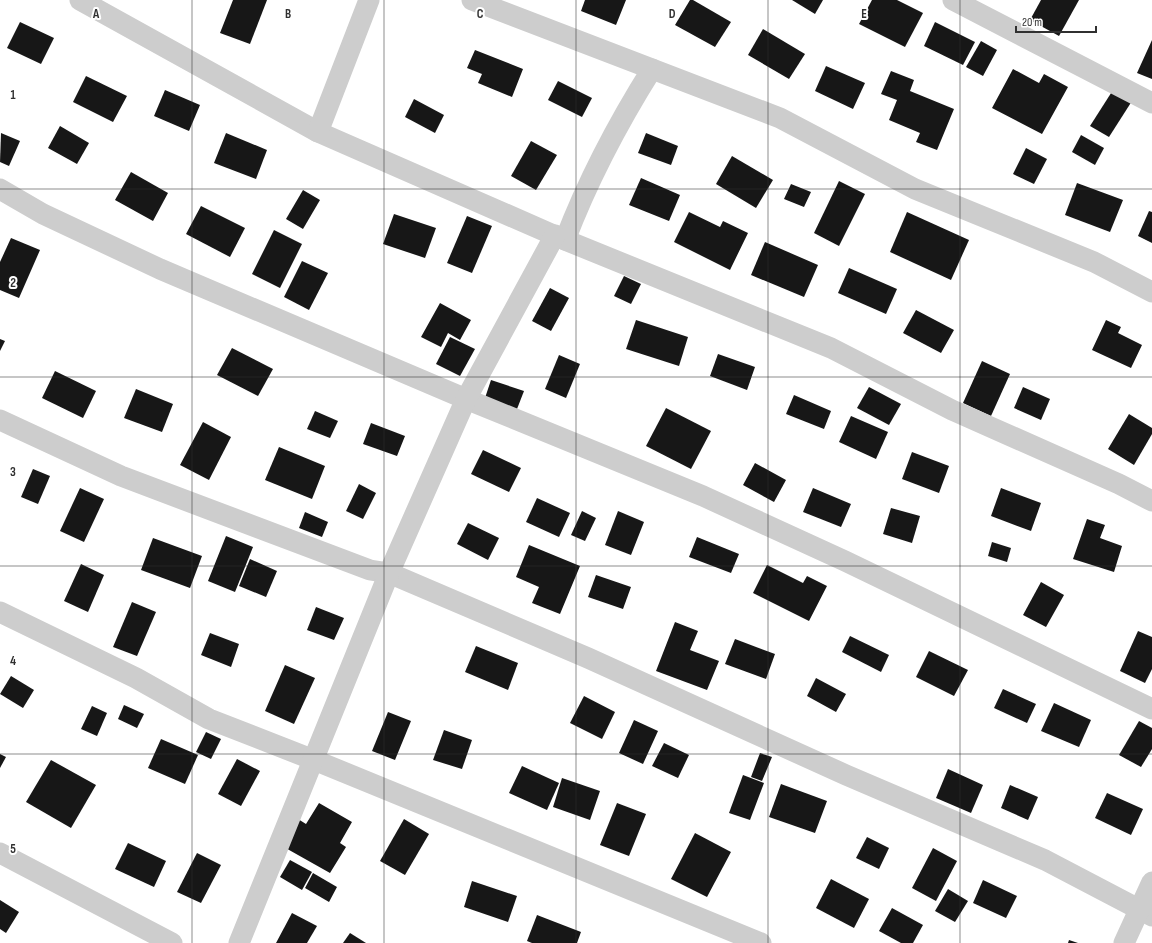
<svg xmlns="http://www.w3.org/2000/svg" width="1152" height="943" viewBox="0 0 1152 943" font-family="'Sofia Sans Condensed',sans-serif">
<rect width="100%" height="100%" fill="#fff"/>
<!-- building -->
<g fill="#171717">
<polygon points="233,0 267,0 250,44 220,33"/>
<polygon points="585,0 626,0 616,25 581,11"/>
<polygon points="690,0 693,0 731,22 715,47 675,25"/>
<polygon points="792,0 823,0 815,14"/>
<polygon points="872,0 897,0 923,13 905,47 859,24"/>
<polygon points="1041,0 1079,0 1059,36 1030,20"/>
<polygon points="20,22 54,38 41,64 7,48"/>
<polygon points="935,22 975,42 963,65 924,46"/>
<polygon points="763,29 805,54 789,79 748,55"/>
<polygon points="1152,40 1152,79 1137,73"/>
<polygon points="981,41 997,50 983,76 966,67"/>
<polygon points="475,50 523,69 512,97 478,83 482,74 467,68"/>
<polygon points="826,66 865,83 853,109 815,91"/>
<polygon points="1013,69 1039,83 1044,74 1068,87 1042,134 992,108"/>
<polygon points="891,71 914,80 910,91 954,109 937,150 916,142 920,133 889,120 897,100 881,94"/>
<polygon points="86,76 127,96 113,122 73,102"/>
<polygon points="558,81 592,98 582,117 548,100"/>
<polygon points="165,90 200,105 189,131 154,116"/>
<polygon points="1113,90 1132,101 1109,137 1090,126"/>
<polygon points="414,99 444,115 435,133 405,117"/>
<polygon points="60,126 89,143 77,164 48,148"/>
<polygon points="1,133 20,141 9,166 0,162"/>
<polygon points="226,133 267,150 256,179 214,163"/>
<polygon points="646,133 678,146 671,165 638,153"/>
<polygon points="1081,135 1104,148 1095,165 1072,152"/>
<polygon points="531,141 557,155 536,190 511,176"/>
<polygon points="1026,148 1047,159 1034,184 1013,174"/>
<polygon points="732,156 773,180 756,208 716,184"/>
<polygon points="131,172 168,193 153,221 115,200"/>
<polygon points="641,178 680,195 669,221 629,205"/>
<polygon points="839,181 865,194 839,246 814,233"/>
<polygon points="1077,183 1123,200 1110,232 1065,215"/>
<polygon points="791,184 811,192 804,207 784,199"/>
<polygon points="303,190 320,200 303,229 286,219"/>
<polygon points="201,206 245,228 230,257 186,234"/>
<polygon points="1149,211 1152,212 1152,243 1138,236"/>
<polygon points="689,212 720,227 723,221 748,233 730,270 674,242"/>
<polygon points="907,212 969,240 951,280 890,252"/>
<polygon points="394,214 436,228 425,258 383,244"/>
<polygon points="467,216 492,226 472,273 447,263"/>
<polygon points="274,230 302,244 280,288 252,274"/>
<polygon points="11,238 40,250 19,298 0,290 0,262"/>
<polygon points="765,242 818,265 804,297 751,275"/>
<polygon points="302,261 328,273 309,310 284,297"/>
<polygon points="849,268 897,289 886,314 838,293"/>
<polygon points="624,276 641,284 631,304 614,296"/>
<polygon points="550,288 569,298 551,331 532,321"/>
<polygon points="440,303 471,320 460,340 448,333 441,347 421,337"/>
<polygon points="916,310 954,330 941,353 903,333"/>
<polygon points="636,320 688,337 679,366 626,349"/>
<polygon points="1106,320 1121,327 1118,333 1142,345 1131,368 1092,350"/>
<polygon points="450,337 475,349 460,376 436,364"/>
<polygon points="0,339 5,341 0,351"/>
<polygon points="232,348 273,369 258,396 217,375"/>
<polygon points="718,354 755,367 747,390 710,376"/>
<polygon points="559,355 580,364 566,398 545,389"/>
<polygon points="982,361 1010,374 991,416 963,403"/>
<polygon points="55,371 96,391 83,418 42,398"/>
<polygon points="491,380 524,391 517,409 485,398"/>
<polygon points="869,387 901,404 889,425 857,408"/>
<polygon points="1023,387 1050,399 1041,420 1014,408"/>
<polygon points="136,389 173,404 162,432 124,418"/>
<polygon points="794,395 831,411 824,429 786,414"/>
<polygon points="666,408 711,431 691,469 646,446"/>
<polygon points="315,411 338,421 330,438 307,429"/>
<polygon points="1129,414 1152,428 1152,434 1134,465 1108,449"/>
<polygon points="851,416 888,432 876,459 839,442"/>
<polygon points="203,422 231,437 209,480 180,465"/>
<polygon points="371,423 405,436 397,456 363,444"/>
<polygon points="279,447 325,466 312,499 265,480"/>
<polygon points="483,450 521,468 509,492 471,474"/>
<polygon points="912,452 949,466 939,493 902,479"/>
<polygon points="755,463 786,480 774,502 743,485"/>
<polygon points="33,469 50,476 38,504 21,497"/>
<polygon points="359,484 376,493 363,519 346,511"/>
<polygon points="80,488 104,499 84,542 60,531"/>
<polygon points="813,488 851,504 841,527 803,512"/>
<polygon points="1001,488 1041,503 1031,531 991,516"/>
<polygon points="537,498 570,513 559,537 526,522"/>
<polygon points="891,508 920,516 912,543 883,534"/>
<polygon points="582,511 596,518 585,541 571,535"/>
<polygon points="618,511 644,522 631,555 605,545"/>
<polygon points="305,512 328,522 322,537 299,528"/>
<polygon points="1087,519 1105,525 1100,538 1122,546 1114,572 1073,559"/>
<polygon points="468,523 499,538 488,560 457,544"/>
<polygon points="226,536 253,547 235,592 208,581"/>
<polygon points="697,537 739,554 731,573 689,557"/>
<polygon points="153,538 202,556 190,588 141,570"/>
<polygon points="992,542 1011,548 1007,562 988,556"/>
<polygon points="529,545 580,566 560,614 532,603 539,587 516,577"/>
<polygon points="250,559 277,571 266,597 239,586"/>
<polygon points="81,564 104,575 88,612 64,601"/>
<polygon points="767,565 803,583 807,576 827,586 809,621 753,593"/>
<polygon points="596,575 631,587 623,609 588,597"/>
<polygon points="1041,582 1064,595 1046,627 1023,615"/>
<polygon points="132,602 156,612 137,656 113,647"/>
<polygon points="316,607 344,618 334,640 307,630"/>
<polygon points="675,622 698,631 690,650 719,661 707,690 656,671"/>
<polygon points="1138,631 1152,637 1152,669 1145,683 1120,671"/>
<polygon points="210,633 239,644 231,667 201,655"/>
<polygon points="850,636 889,655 881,672 842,652"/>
<polygon points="735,639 775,654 766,679 725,664"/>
<polygon points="476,646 518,663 508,690 465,672"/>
<polygon points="929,651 968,670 954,696 916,677"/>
<polygon points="285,665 315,678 294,724 265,711"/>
<polygon points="11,676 34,690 23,708 0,694"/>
<polygon points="816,678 846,694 836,712 807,696"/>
<polygon points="1003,689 1036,704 1027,723 994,708"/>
<polygon points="584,696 615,712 602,739 570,723"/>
<polygon points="1054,703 1091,720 1079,747 1041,731"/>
<polygon points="124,705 144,714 137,728 118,719"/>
<polygon points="92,706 107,713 97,736 81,729"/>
<polygon points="388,712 411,721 395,760 372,751"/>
<polygon points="634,720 658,731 643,764 619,753"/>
<polygon points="1139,721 1152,728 1152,749 1141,767 1119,755"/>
<polygon points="444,730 472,740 462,769 433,760"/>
<polygon points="206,732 221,739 211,759 196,752"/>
<polygon points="161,739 198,755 185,784 148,768"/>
<polygon points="664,743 689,755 678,778 652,766"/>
<polygon points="760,753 772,757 762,781 751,777"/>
<polygon points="0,754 6,757 0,768"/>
<polygon points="237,759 260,771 241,806 218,794"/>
<polygon points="51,760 96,785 71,828 26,802"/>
<polygon points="522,766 559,783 547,810 509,793"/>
<polygon points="948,769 983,785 971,813 936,798"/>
<polygon points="743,775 764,783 750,820 729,813"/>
<polygon points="562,778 600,791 590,820 553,807"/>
<polygon points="781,784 827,801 815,833 769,817"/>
<polygon points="1010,785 1038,797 1028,820 1001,808"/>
<polygon points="1107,793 1143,809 1131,835 1095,818"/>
<polygon points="319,803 352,822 340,843 346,847 330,873 282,846 298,819 306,824"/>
<polygon points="617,803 646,814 629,856 600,845"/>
<polygon points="404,819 429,834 405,875 380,861"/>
<polygon points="695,833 731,852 707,897 671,879"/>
<polygon points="867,837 889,848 879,869 856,858"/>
<polygon points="128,843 166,861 154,887 115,869"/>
<polygon points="933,848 957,861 936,901 912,888"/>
<polygon points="197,853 221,865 201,903 177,892"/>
<polygon points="290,860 312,872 302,890 280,877"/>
<polygon points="313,873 337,887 329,902 305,888"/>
<polygon points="831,879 869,899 854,928 816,908"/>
<polygon points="983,880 1017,896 1006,918 973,903"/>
<polygon points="472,881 517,896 508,922 464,907"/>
<polygon points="948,889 968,901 955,922 935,911"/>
<polygon points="0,900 19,912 6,933 0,929"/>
<polygon points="892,908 923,925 913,943 901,943 879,931"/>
<polygon points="292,913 317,926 307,943 276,943"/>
<polygon points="537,915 581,932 577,943 532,943 527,941"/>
<polygon points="350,933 366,943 343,943"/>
<polygon points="1069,940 1078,943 1068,943"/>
</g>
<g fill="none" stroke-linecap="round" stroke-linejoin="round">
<!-- street -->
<g stroke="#cdcdcd" stroke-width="21">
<polyline points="80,0 318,132 565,240 831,348 952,410 1119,484 1152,501"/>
<polyline points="472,0 780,118 915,189 1094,262 1152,292"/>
<polyline points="953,0 1152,103"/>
<polyline points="318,132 369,0"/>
<polyline points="0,189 43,214 160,269 466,399 703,496 845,561 1152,709"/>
<path d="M565,240c23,-60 53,-117 87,-171"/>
<polyline points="0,420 121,476 370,570 389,573 588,658 846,775 1045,860 1152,916"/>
<polyline points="0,612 136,678 209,719 314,760 761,943"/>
<polyline points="0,853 172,943"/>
<polyline points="239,943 389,573 466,399 555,235"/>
<polyline points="1124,943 1152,882"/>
</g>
</g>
<!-- grid -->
<path fill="none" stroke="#303030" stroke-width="1" stroke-opacity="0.55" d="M192,0v943M384,0v943M576,0v943M768,0v943M960,0v943M0,189h1152M0,377h1152M0,566h1152M0,754h1152"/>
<g font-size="13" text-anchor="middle" font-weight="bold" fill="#303030" stroke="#fff" stroke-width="4" stroke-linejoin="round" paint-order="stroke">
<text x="96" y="18">A</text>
<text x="288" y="18">B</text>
<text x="480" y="18">C</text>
<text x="672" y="18">D</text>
<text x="864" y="18">E</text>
<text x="13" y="99">1</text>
<text x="13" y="287">2</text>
<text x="13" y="476">3</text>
<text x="13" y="665">4</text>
<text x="13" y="853">5</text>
</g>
<!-- scale -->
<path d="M1016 26v6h80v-6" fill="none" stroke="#303030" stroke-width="2"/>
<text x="1022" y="26" font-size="12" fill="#303030" stroke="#ffffff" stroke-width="3" paint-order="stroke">20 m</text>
</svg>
